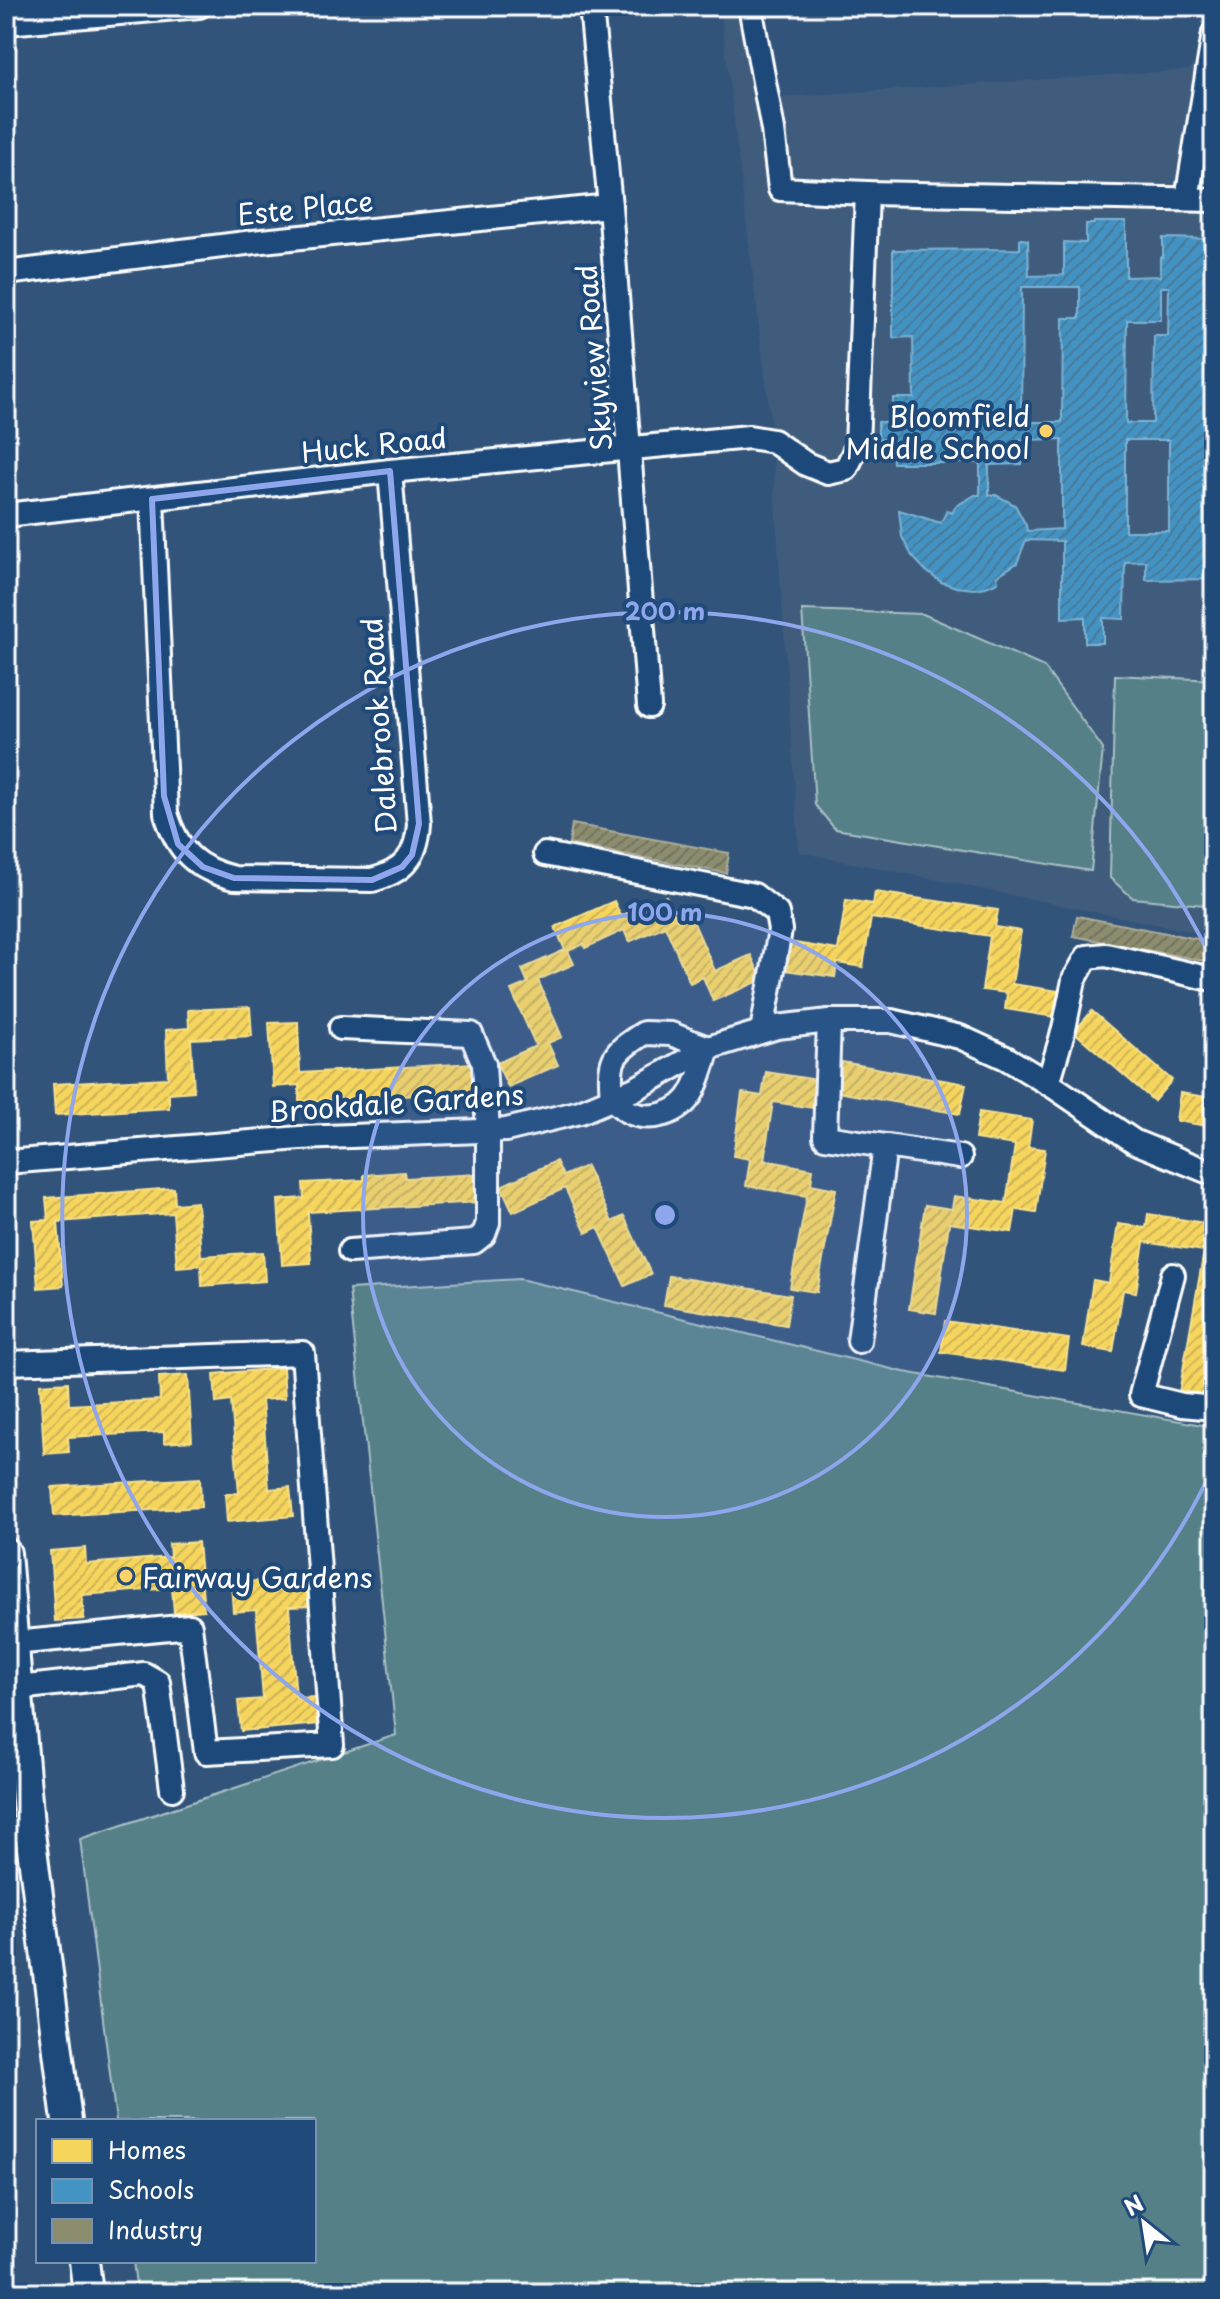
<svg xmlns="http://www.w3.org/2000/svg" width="1220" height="2299" viewBox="0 0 1220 2299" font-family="'Playpen Sans',sans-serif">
<defs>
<pattern id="homes-hatch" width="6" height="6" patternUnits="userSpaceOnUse" patternTransform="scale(2)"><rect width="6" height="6" fill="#f6d55c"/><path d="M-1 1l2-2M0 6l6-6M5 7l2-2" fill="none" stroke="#ccb358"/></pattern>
<pattern id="schools-hatch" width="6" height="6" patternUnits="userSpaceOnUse" patternTransform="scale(2)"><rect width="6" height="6" fill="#4393c3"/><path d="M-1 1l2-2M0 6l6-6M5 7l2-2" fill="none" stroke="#467a99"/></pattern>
<pattern id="industry-hatch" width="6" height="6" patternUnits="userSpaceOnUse" patternTransform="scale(2)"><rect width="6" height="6" fill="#8c8c6e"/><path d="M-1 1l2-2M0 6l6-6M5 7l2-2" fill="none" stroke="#727260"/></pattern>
</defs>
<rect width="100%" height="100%" fill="#32547b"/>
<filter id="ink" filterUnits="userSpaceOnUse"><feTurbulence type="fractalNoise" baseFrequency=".0125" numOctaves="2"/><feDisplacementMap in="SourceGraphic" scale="16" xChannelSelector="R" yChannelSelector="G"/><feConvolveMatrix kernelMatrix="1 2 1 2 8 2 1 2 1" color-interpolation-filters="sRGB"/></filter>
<g filter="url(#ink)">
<!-- built -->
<polygon fill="#3f5c7c" points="720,6 763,6 779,97 1188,70 1214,48 1214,936 799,852 775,502 773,441"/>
<!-- grass -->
<g fill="#548088" stroke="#aac0c4" stroke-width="2">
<polygon points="802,610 923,614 1044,667 1103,749 1091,871 835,829 815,805"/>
<polygon points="1115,675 1214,680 1214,906 1133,898 1110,878"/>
<polygon points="520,1279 904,1372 1214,1427 1214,2293 137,2293 133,2261 314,2261 314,2121 116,2121 80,1839 396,1735 349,1289"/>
</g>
<!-- homes -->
<g fill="url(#homes-hatch)" stroke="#f9e28d" stroke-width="2">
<polygon points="875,892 998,910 995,927 1021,931 1012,984 1059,991 1055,1017 1005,1009 1007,993 982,990 990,936 871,918 863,967 837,963 835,977 784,970 788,942 838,950 846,900 873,904"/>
<polygon points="666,896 677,920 690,914 715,971 751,955 762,980 713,1001 703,977 690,983 665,926 629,942 624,930 585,948 584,944 568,951 574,964 538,980 562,1037 548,1043 558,1065 508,1087 497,1063 536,1046 511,990 528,983 522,969 565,950 555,927 614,901 621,916"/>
<polygon points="250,1007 252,1036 191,1039 194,1091 169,1093 169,1108 55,1115 53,1084 168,1078 166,1030 189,1028 188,1010"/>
<polygon points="1092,1011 1172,1080 1154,1101 1074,1032"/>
<polygon points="298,1022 300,1073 474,1063 475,1092 402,1096 402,1101 361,1104 361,1098 299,1101 299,1085 273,1087 269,1023"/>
<polygon points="842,1062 966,1084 960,1114 837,1092"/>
<polygon points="766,1072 818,1080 814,1108 773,1102 764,1160 813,1169 811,1184 836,1189 817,1292 790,1288 807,1196 746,1186 750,1159 733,1156 742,1093 762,1096"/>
<polygon points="1180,1093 1214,1098 1214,1127 1176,1121"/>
<polygon points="979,1112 1032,1120 1028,1147 1045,1149 1036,1212 1016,1209 1012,1232 949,1223 936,1313 909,1309 925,1205 952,1209 954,1196 1006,1203 1015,1145 975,1139"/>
<polygon points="556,1161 563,1176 586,1166 612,1222 624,1216 651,1274 625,1286 598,1227 586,1233 565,1188 513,1212 501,1186"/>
<polygon points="404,1172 405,1178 478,1174 479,1202 308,1212 311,1263 282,1265 278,1200 304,1198 303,1183 364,1180 364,1175"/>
<polygon points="174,1188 175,1204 197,1202 201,1256 263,1252 265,1281 202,1286 201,1265 177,1267 173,1213 58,1222 63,1286 38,1288 33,1221 48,1220 46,1198"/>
<polygon points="1148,1214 1211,1224 1208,1240 1214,1241 1214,1359 1208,1397 1179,1393 1204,1251 1144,1242 1136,1292 1123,1290 1113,1352 1083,1347 1093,1280 1109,1283 1118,1224 1146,1228"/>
<polygon points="669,1276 791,1295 786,1325 664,1305"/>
<polygon points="945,1321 1069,1339 1065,1370 941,1352"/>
<polygon points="283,1368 285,1398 262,1400 269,1489 290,1487 293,1516 227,1522 225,1494 239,1493 231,1401 216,1403 214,1374"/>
<polygon points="188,1375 192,1441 164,1443 164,1432 68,1437 69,1452 44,1454 40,1384 68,1382 69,1405 160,1400 159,1377"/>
<polygon points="200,1478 201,1507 54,1516 52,1487"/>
<polygon points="198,1542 204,1610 174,1613 172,1588 82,1595 84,1619 55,1621 50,1551 85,1548 86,1564 170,1557 169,1544"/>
<polygon points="309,1577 311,1606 289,1607 296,1698 317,1697 319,1724 241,1731 238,1701 263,1699 256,1610 233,1612 231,1583"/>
</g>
<!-- schools -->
<path fill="url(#schools-hatch)" stroke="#7bb3d5" stroke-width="2" fill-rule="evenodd" d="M1094,222h32v55l34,-1v-19h3v-19l51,1v340l-68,1v-19l-21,1 -1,57 -21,-1v25h-18v-26l-23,1v-77l-36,-1 -9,23 -20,13 1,6 -12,5 -12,2 -18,-2 -15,-5 -15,-11 -14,-15 -10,-19 -3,-27 42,13 6,-13 5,3 4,-7 19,-11h5v-32h-87l-1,-23 -14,-1v-17h15v-24h21l-1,-61 -20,1v-88l127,-1v-10l8,1 1,36 35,-1v-33l22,1v-19h8zM1022,287h58v31h-17l-1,104h-41zM1161,287h8l-1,49h-14l-1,87h-27l1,-103h34zM1062,439v90l-35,2 -1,-6 -11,-20 -19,-10h-7v-30l33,-1 -1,-24zM1125,440h44v91h-44z"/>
<!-- industry -->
<g fill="url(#industry-hatch)" stroke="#aeae9a" stroke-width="2">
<polygon points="572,824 729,853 726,873 569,844"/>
<polygon points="1077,916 1208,941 1205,961 1073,936"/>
</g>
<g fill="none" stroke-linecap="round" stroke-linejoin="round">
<!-- stream -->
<polyline stroke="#91afc9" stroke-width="6" points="340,2285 350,2293"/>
<!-- minor casing -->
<g stroke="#fff" stroke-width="28">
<g id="minor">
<polyline points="591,6 610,206 649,706"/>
<polyline points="750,6 773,130 780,189 867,193 1214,200"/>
<polyline points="6,23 199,6"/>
<polyline points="1187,199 1214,33"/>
<polyline points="6,273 262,241 610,206"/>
<path d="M152,499l14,314c11,38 30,56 68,65l138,2c32,-8 45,-24 47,-56l-29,-353"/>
<polyline points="6,515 390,471 749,437 773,441 806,464 828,473 846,469 857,446 867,193"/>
<polyline points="545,854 754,895 777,913 780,930 762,1031"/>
<polyline points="829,1021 825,1137 960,1157"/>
<polyline points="341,1028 471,1034 484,1064 488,1131 488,1223 484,1234 474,1242 350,1251"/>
<path d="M644,1033l27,1 37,14c-4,14 -8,29 -15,43 -12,23 -43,32 -66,20 -5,-3 -10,-8 -15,-12 -3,-39 -2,-45 32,-66z"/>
<polyline points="1048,1083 1064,1029 1074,980 1087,957 1106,955 1207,978"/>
<polyline points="6,1162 300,1138 506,1130 580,1112 635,1089 708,1048 777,1027 829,1021 891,1021 960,1037 1006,1058 1054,1087 1135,1142 1214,1174"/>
<polyline points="1173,1275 1141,1395 1182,1405 1214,1408"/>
<polyline points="859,1341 885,1146"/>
<polyline points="6,1363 303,1353 332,1745 206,1752 190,1626 14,1643"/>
<polyline points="18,1688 144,1674 158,1682 172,1789"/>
<polyline points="6,1833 29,1825"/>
</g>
</g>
<!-- major casing -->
<g stroke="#fff" stroke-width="34">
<g id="major">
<polyline points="6,1553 29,1825 67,2121"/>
<polyline points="84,2261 88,2293"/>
</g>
</g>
<!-- minor -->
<use href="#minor" stroke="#1f4a7a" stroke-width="22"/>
<!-- major -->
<use href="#major" stroke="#1f4a7a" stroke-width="28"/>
</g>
</g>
<!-- marked area -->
<path fill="none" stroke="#8ea6ec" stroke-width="6" stroke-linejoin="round" d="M390,471l29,353 -7,31 -10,12 -30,13 -138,-2 -31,-11 -25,-23 -14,-48 -12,-297z"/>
<!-- distance rings -->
<circle cx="665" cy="1215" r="302" fill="#8ea6ec" fill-opacity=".12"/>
<g fill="none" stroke="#8ea6ec" stroke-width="4">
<circle cx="665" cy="1215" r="302"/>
<path d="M1214 1465A603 603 0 1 1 1214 965"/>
</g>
<!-- markers -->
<g fill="#ffd166" stroke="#1f4a7a" stroke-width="3">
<circle cx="1046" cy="431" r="8"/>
<circle cx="126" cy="1576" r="8"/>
</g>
<g text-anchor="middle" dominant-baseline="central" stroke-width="8" stroke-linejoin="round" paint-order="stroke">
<!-- street labels -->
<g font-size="28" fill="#fff" stroke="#1f4a7a">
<text transform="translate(305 207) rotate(-6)">Este Place</text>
<text transform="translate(593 358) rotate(-95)">Skyview Road</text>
<text transform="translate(374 444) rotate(-6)">Huck Road</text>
<text transform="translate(378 726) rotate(-94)">Dalebrook Road</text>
<text transform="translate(396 1102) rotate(-4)">Brookdale Gardens</text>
</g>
<!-- poi labels -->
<g font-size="28" fill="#fff" stroke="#1f4a7a" text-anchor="end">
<text x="1030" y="415">Bloomfield<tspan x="1030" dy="32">Middle School</tspan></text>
<text x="142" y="1576" text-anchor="start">Fairway Gardens</text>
</g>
</g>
<circle cx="665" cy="1215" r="12" fill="#8ea6ec" stroke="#1f4a7a" stroke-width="4"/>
<g font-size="24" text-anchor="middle" font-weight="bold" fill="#8ea6ec" stroke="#1f4a7a" stroke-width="8" stroke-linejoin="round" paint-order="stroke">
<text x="665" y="620">200 m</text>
<text x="665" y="921">100 m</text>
</g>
<!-- margin -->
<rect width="1220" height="2299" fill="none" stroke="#1f4a7a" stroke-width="32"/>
<rect x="16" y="16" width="1188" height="2267" fill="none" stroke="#fff" stroke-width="3" filter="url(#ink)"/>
<!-- legend -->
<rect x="36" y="2119" width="280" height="144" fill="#1f4a7a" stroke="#7992af" stroke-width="2"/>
<rect x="52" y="2139" width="40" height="24" fill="#f6d55c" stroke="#7992af" stroke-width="2"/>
<text x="108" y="2159" font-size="24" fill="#ffffff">Homes</text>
<rect x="52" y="2179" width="40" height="24" fill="#4393c3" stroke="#7992af" stroke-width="2"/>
<text x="108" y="2199" font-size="24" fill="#ffffff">Schools</text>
<rect x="52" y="2219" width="40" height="24" fill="#8c8c6e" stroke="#7992af" stroke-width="2"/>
<text x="108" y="2239" font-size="24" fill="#ffffff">Industry</text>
<!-- north arrow -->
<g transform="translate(1144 2223) rotate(330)" stroke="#1f4a7a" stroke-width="6" paint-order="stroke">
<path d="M0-6L14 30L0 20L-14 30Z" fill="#ffffff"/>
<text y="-12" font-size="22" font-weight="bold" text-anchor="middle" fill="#ffffff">N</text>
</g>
</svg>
